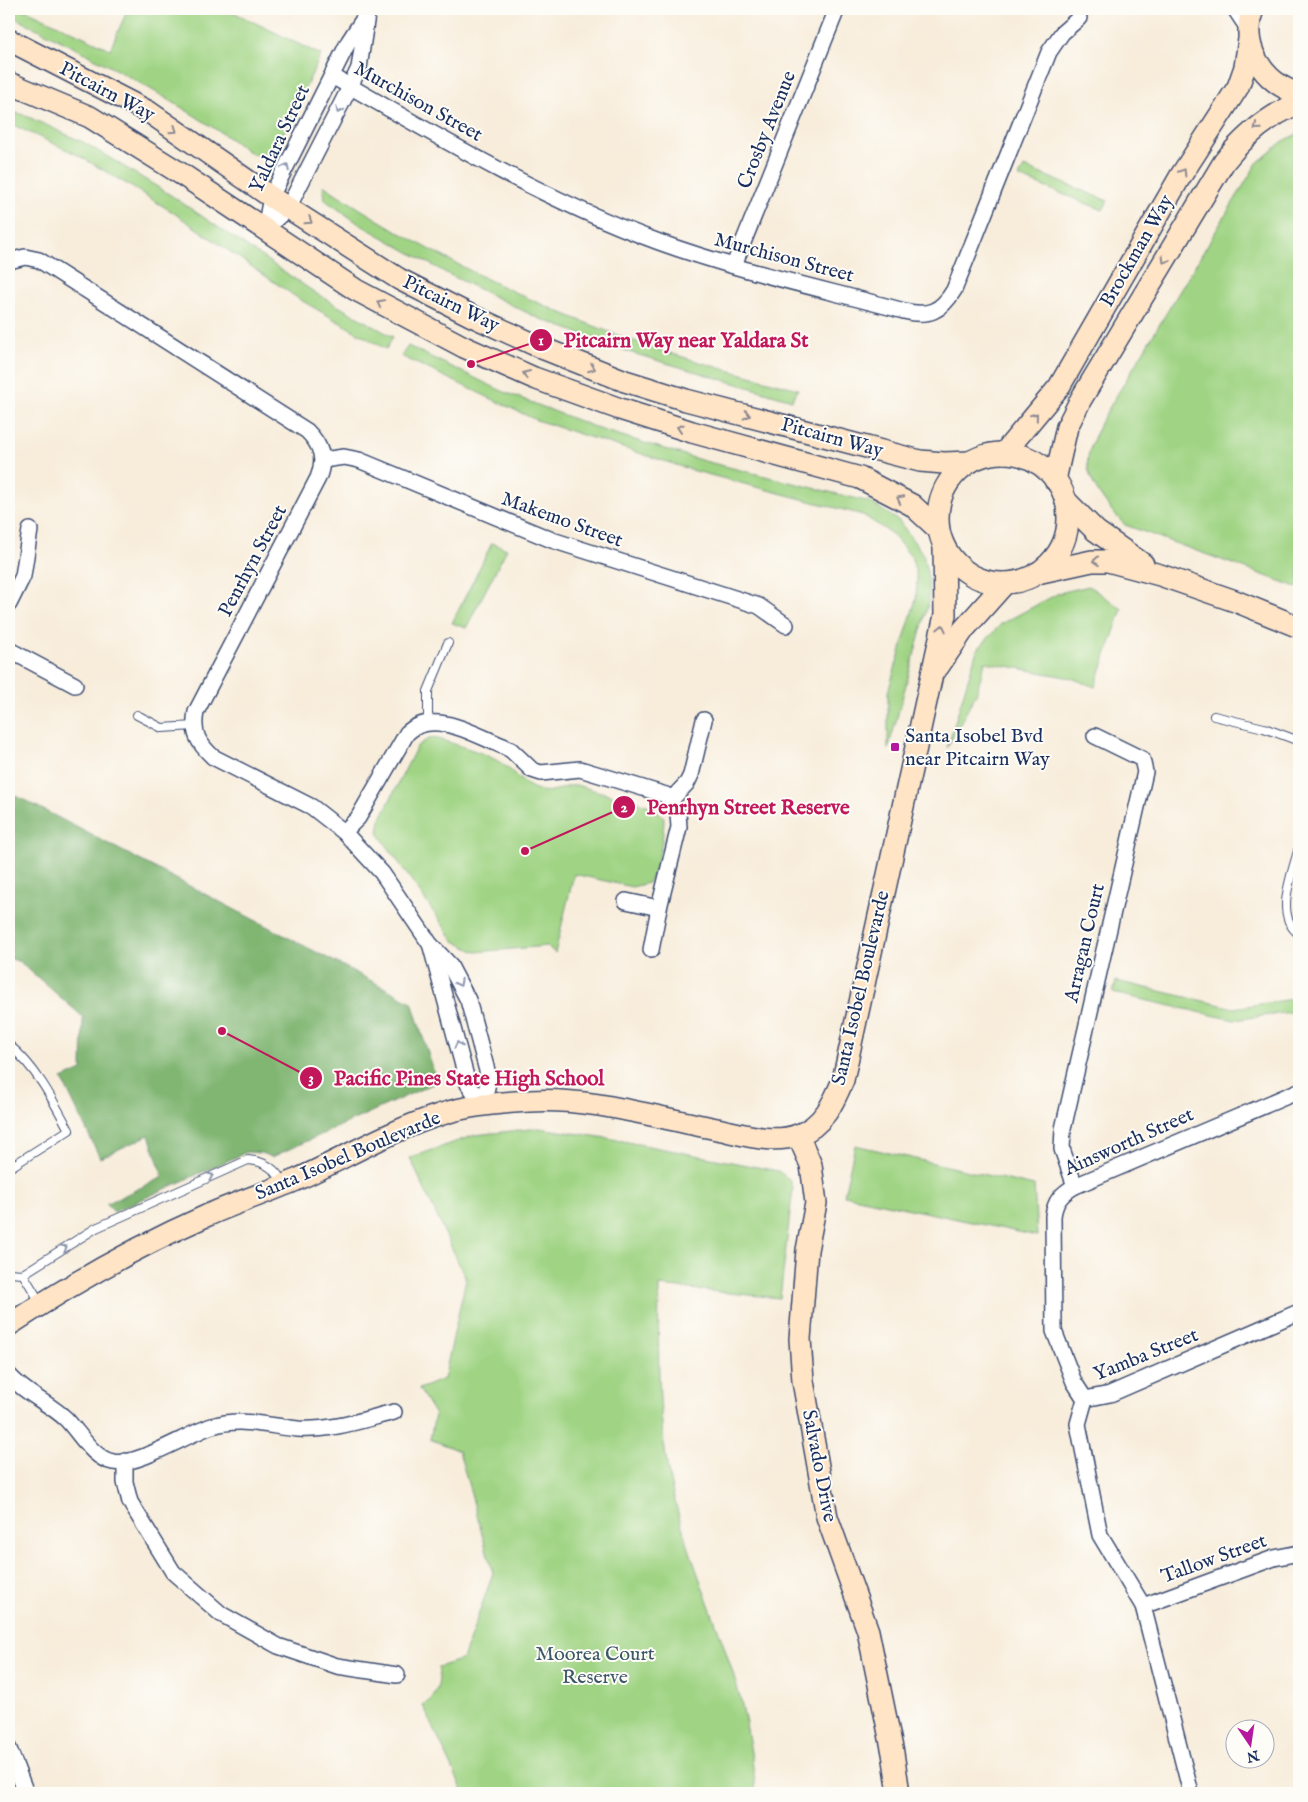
<svg xmlns="http://www.w3.org/2000/svg" width="1308" height="1802" viewBox="0 0 1308 1802" font-family="'IM FELL English',serif">
<rect width="100%" height="100%" fill="#fdfcf7"/>
<filter id="ink" filterUnits="userSpaceOnUse"><feTurbulence type="fractalNoise" baseFrequency=".02" numOctaves="2"/><feDisplacementMap in="SourceGraphic" scale="10" xChannelSelector="R" yChannelSelector="G"/><feConvolveMatrix kernelMatrix="1 2 1 2 8 2 1 2 1" color-interpolation-filters="sRGB"/></filter>
<filter id="wash" filterUnits="userSpaceOnUse"><feTurbulence type="fractalNoise" baseFrequency=".0096" numOctaves="4" result="noise"/><feDisplacementMap in="SourceGraphic" scale="20" xChannelSelector="R" yChannelSelector="G"/><feGaussianBlur stdDeviation="1.12" result="paint"/><feColorMatrix in="noise" values="0 0 0 0 0 0 0 0 0 0 0 0 0 0 0 0 0 1.4 0 .05"/><feComposite in="paint" operator="in"/></filter>
<g filter="url(#wash)">
<rect width="100%" height="100%" fill="#f8eddb"/>
<!-- green -->
<g fill="#a0d484" stroke="#5e8271">
<path d="M9,9h15l86,40 18,-40h99l94,46 -43,90c-9,9 -13,13 -26,9 -77,-55 -159,-98 -243,-139z"/>
<polygon points="9,111 24,115 85,143 169,194 317,294 393,337 386,349 299,299 171,211 125,183 76,154 11,124 9,125"/>
<path d="M1299,133v455l-174,-63c-15,-15 -41,-45 -37,-68 2,-11 8,-23 12,-34l157,-260 25,-21z"/>
<polygon points="1024,167 1108,201 1103,210 1019,177"/>
<path d="M323,185c96,64 202,117 311,156 53,19 109,33 164,48l-6,11 -160,-47 -94,-35 -90,-44 -87,-49 -36,-25z"/>
<polygon points="408,346 502,391 602,430 704,461 870,502 899,521 923,554 928,577 929,601 888,750 888,692 916,599 917,579 912,558 892,534 863,515 695,471 536,420 401,356"/>
<polygon points="492,543 507,549 466,628 452,623"/>
<polygon points="1089,586 1122,609 1095,687 1071,678 985,662 976,694 947,748 977,650 1001,624 1059,593"/>
<path d="M430,738l9,1c17,6 48,14 62,24 13,8 21,22 37,27 13,5 25,-4 38,-5l78,22 10,10c0,20 -5,49 -16,66l-16,4 -58,-13 -19,79 -8,-7 -71,6 -22,-11 -76,-108 2,-13 37,-74z"/>
<polygon points="1116,981 1234,1008 1299,998 1299,1011 1234,1020 1113,993"/>
<path d="M539,1128l68,10 171,33 11,8 4,9 -13,110 -121,-12c-1,69 -2,140 14,208 15,61 40,117 59,176 13,40 20,82 24,123h-292l-41,-88c14,-7 18,-23 15,-38l25,-8 30,-86 -34,-122 -29,-12 5,-24 -16,-26 25,-10 22,-100 -56,-121 65,-23z"/>
<polygon points="855,1145 1034,1186 1037,1236 844,1195"/>
</g>
<!-- forest -->
<polygon fill="#80b672" stroke="#4e7268" points="9,792 412,1002 437,1082 272,1157 261,1153 247,1152 114,1212 106,1204 163,1177 149,1135 100,1158 62,1079 82,1070 83,1017 20,962 9,958"/>
</g>
<g filter="url(#ink)">
<g fill="none" stroke-linecap="round" stroke-linejoin="round">
<!-- lane casing -->
<g stroke="#3c4c71" stroke-width="10">
<g id="lane">
<polyline points="137,715 162,728 194,726"/>
<polyline points="1214,716 1264,728 1299,741"/>
<polyline points="428,721 428,691 448,643"/>
<path d="M1299,847c-6,26 -26,68 0,87"/>
<path d="M9,1045c27,22 44,55 60,85l-60,38"/>
<path d="M9,1273l14,1 73,-46 152,-68c16,1 28,9 35,23"/>
<polyline points="23,1274 40,1302"/>
</g>
</g>
<!-- street casing -->
<g stroke="#3c4c71" stroke-width="18">
<g id="street">
<polyline points="1235,9 1249,30"/>
<path d="M332,76c106,61 212,124 327,166 80,29 164,47 245,69 24,6 37,1 50,-21l95,-238 13,-19 17,-15"/>
<polyline points="265,229 271,197 349,41 370,9"/>
<polyline points="265,229 288,208 350,87 359,68 367,15"/>
<path d="M9,261l16,-4 14,3 268,171c14,14 19,28 11,47l-122,234c-4,21 2,31 17,45l99,50 32,25 38,41 48,71 19,20 19,36 21,78 -6,27"/>
<polyline points="734,265 837,9"/>
<polyline points="323,460 344,457 359,460 552,540 759,606 786,625"/>
<polyline points="9,604 23,576 30,530"/>
<polyline points="9,650 75,685"/>
<polyline points="671,800 687,783 691,775 704,720"/>
<path d="M344,832l14,-14 49,-85c26,-25 68,2 96,13l8,4 21,20 9,3 39,-4 86,26 12,18 1,14 -20,81 -33,-7"/>
<polyline points="431,947 468,1084 483,1105"/>
<polyline points="651,950 659,908"/>
<polyline points="1075,1186 1062,1149 1063,1129 1145,772 1142,759 1095,736"/>
<path d="M9,1375c15,18 40,28 57,44 13,13 27,40 47,43 23,5 74,-28 99,-36 30,-9 55,0 86,3 33,2 64,-9 96,-17"/>
<path d="M1085,1399l-11,-17 -20,-51 -1,-115c2,-15 8,-22 22,-30l224,-95"/>
<polyline points="1085,1399 1078,1424 1100,1535 1143,1606 1191,1793"/>
<polyline points="1085,1399 1110,1394 1299,1312"/>
<polyline points="125,1461 125,1482 130,1502 173,1572 221,1614 278,1646 337,1666 397,1675"/>
<polyline points="1143,1606 1274,1558 1299,1553"/>
<polyline points="9,1749 26,1793"/>
</g>
</g>
<!-- secondary casing -->
<g stroke="#3c4c71" stroke-width="24">
<g id="secondary">
<path d="M1253,9c-14,37 10,74 46,85"/>
<polyline points="9,40 149,112 271,197 399,279 470,315 542,348 625,381 686,400 920,461 944,463 970,462"/>
<polyline points="9,83 90,117 183,175 356,290 464,347 534,378 620,409 692,432 860,478 912,505 938,529"/>
<polyline points="1004,453 1059,387 1180,177 1238,87 1245,67 1249,39"/>
<circle cx="1003" cy="518" r="65"/>
<path d="M1055,480l12,-53 14,-28 143,-237c21,-27 44,-46 75,-59"/>
<polyline points="1066,501 1096,531 1143,564"/>
<polyline points="1037,573 1092,561 1108,561 1160,575 1235,601 1299,627"/>
<polyline points="938,667 964,629 1005,583"/>
<polyline points="798,1135 811,1165 816,1203 807,1250 800,1339 803,1381 827,1517 868,1631 893,1753 899,1793"/>
<path d="M9,1325c62,-41 129,-79 197,-109 29,-13 60,-23 90,-36 47,-21 93,-49 143,-65 28,-10 60,-12 91,-14 58,-4 124,16 182,27 27,5 59,17 86,7 25,-9 36,-33 45,-55l102,-465 -1,-68"/>
</g>
</g>
<!-- lane -->
<use href="#lane" stroke="#fff" stroke-width="8"/>
<!-- street -->
<use href="#street" stroke="#fff" stroke-width="15"/>
<!-- secondary -->
<use href="#secondary" stroke="#ffe4c6" stroke-width="21"/>
</g>
<!-- one-way arrows -->
<defs><path id="oneway-chevron" d="M-2-3.5L2.5 0L-2 3.5" fill="none" stroke-width="1.6" stroke-linecap="round" stroke-linejoin="round" transform="scale(1.25)"/></defs>
<g stroke="#8d97ae">
<use href="#oneway-chevron" transform="translate(339 110) rotate(117)"/>
<use href="#oneway-chevron" transform="translate(286 167) rotate(-63)"/>
<use href="#oneway-chevron" transform="translate(459 983) rotate(63)"/>
<use href="#oneway-chevron" transform="translate(458 1045) rotate(-104)"/>
<use href="#oneway-chevron" transform="translate(210 1176) rotate(-23)"/>
<use href="#oneway-chevron" transform="translate(64 1248) rotate(-32)"/>
</g>
<g stroke="#8d8a92">
<use href="#oneway-chevron" transform="translate(1257 127) rotate(140)"/>
<use href="#oneway-chevron" transform="translate(174 130) rotate(35)"/>
<use href="#oneway-chevron" transform="translate(1183 172) rotate(-58)"/>
<use href="#oneway-chevron" transform="translate(309 221) rotate(33)"/>
<use href="#oneway-chevron" transform="translate(1165 260) rotate(121)"/>
<use href="#oneway-chevron" transform="translate(380 303) rotate(-152)"/>
<use href="#oneway-chevron" transform="translate(592 368) rotate(21)"/>
<use href="#oneway-chevron" transform="translate(526 374) rotate(-156)"/>
<use href="#oneway-chevron" transform="translate(747 415) rotate(14)"/>
<use href="#oneway-chevron" transform="translate(1035 416) rotate(-51)"/>
<use href="#oneway-chevron" transform="translate(680 428) rotate(-162)"/>
<use href="#oneway-chevron" transform="translate(900 499) rotate(-153)"/>
<use href="#oneway-chevron" transform="translate(1096 561) rotate(176)"/>
<use href="#oneway-chevron" transform="translate(942 628) rotate(-78)"/>
</g>
</g>
<!-- markers -->
<rect fill="#b5179e" stroke="#fdfcf7" stroke-width="2" x="890" y="742" width="10" height="10" rx="2.5"/>
<g text-anchor="middle" dominant-baseline="central" stroke-width="4" stroke-linejoin="round" paint-order="stroke">
<!-- street labels -->
<g font-size="20" fill="#1b2f5e" stroke="#fdfcf7">
<text transform="translate(107 92) rotate(28)">Pitcairn Way</text>
<text transform="translate(418 102) rotate(29)">Murchison Street</text>
<text transform="translate(767 130) rotate(-68)">Crosby Avenue</text>
<text transform="translate(280 139) rotate(-65)">Yaldara Street</text>
<text transform="translate(1137 251) rotate(-60)">Brockman Way</text>
<text transform="translate(784 258) rotate(15)">Murchison Street</text>
<text transform="translate(451 304) rotate(26)">Pitcairn Way</text>
<text transform="translate(832 438) rotate(15)">Pitcairn Way</text>
<text transform="translate(562 520) rotate(20)">Makemo Street</text>
<text transform="translate(253 561) rotate(-62)">Penrhyn Street</text>
<text transform="translate(1085 943) rotate(-77)">Arragan Court</text>
<text transform="translate(861 988) rotate(-77)">Santa Isobel Boulevarde</text>
<text transform="translate(1129 1142) rotate(-24)">Ainsworth Street</text>
<text transform="translate(348 1156) rotate(-23)">Santa Isobel Boulevarde</text>
<text transform="translate(1146 1355) rotate(-22)">Yamba Street</text>
<text transform="translate(819 1466) rotate(79)">Salvado Drive</text>
<text transform="translate(1214 1559) rotate(-20)">Tallow Street</text>
</g>
<!-- poi labels -->
<g font-size="20" fill="#1b2f5e" stroke="#fdfcf7" text-anchor="start">
<text x="905" y="736">Santa Isobel Bvd<tspan x="905" dy="23">near Pitcairn Way</tspan></text>
</g>
<!-- park labels -->
<g font-size="20" fill="#3c5868" stroke="#fdfcf7">
<text x="595" y="1654">Moorea Court<tspan x="595" dy="23">Reserve</tspan></text>
</g>
</g>
<!-- callouts -->
<path fill="none" stroke="#c2185b" stroke-width="2" d="M471 364L541 340M525 851L624 807M222 1031L311 1078"/>
<g fill="#c2185b" stroke="#fdfcf7" stroke-width="2">
<circle cx="471" cy="364" r="5"/>
<circle cx="525" cy="851" r="5"/>
<circle cx="222" cy="1031" r="5"/>
<circle cx="541" cy="340" r="12"/>
<circle cx="624" cy="807" r="12"/>
<circle cx="311" cy="1078" r="12"/>
</g>
<g font-size="15" text-anchor="middle" font-weight="bold" fill="#fff">
<text x="541" y="345">1</text>
<text x="624" y="812">2</text>
<text x="311" y="1083">3</text>
</g>
<g font-size="21" text-anchor="middle" font-weight="bold" fill="#c2185b" stroke="#fdfcf7" stroke-width="4" stroke-linejoin="round" paint-order="stroke">
<text x="686" y="347">Pitcairn Way near Yaldara St</text>
<text x="748" y="814">Penrhyn Street Reserve</text>
<text x="469" y="1085">Pacific Pines State High School</text>
</g>
<!-- margin -->
<rect width="1308" height="1802" fill="none" stroke="#fdfcf7" stroke-width="30"/>
<!-- north arrow -->
<g transform="translate(1250 1744) rotate(167)"><circle r="24" fill="#fdfcf7" stroke="#a3aaba"/>
<path d="M0-4L9 19L0 12L-9 19Z" fill="#b5179e"/>
<text y="-8" font-size="14" font-weight="bold" text-anchor="middle" fill="#1b2f5e">N</text>
</g>
</svg>
